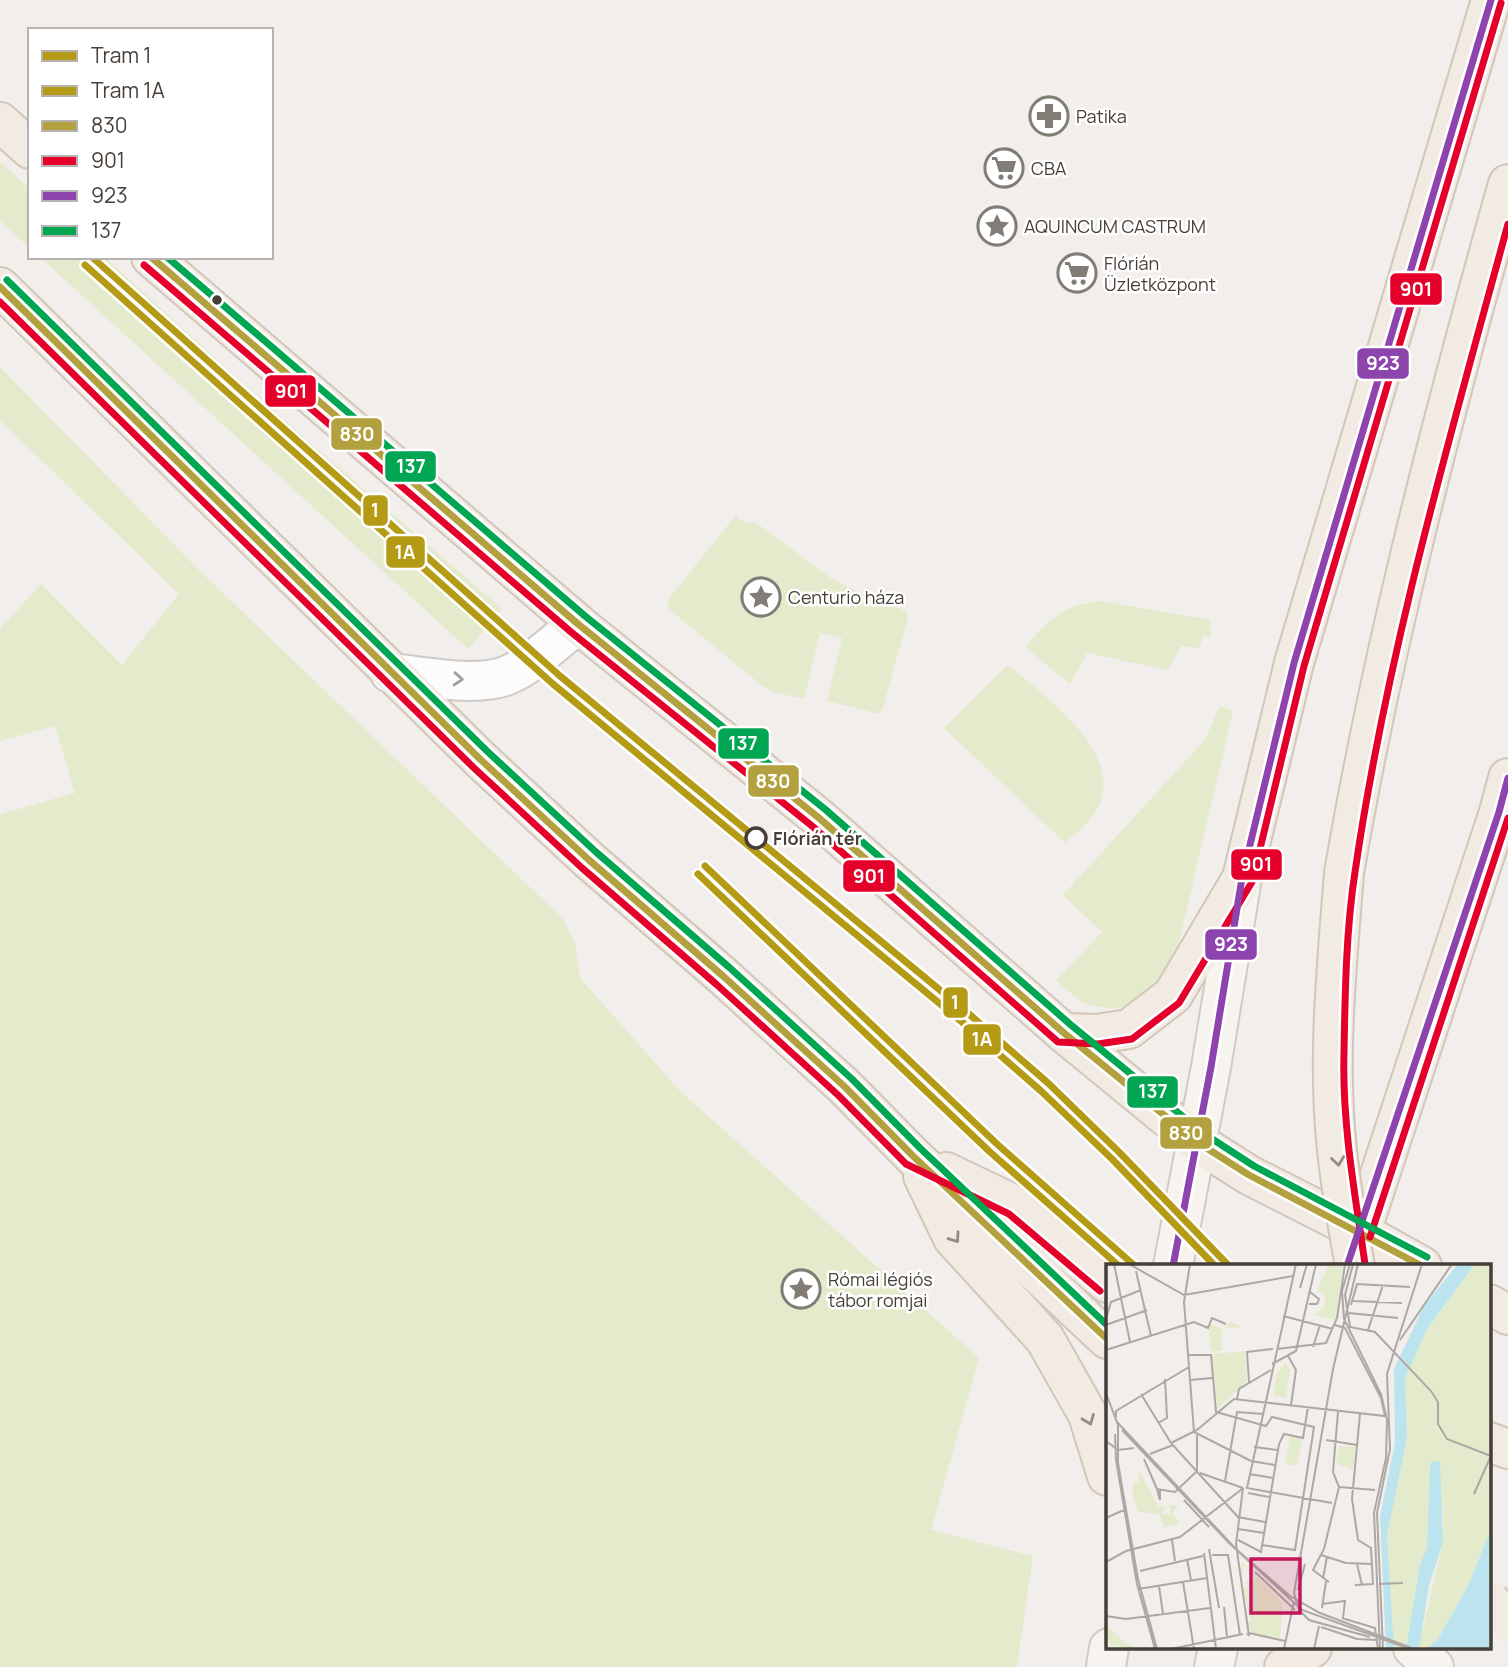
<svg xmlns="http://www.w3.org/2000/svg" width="1508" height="1667" viewBox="0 0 1508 1667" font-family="Manrope,sans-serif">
<rect width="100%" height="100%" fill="#f1eeeb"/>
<!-- green -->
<g fill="#e4ebcc">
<polygon points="0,162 30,189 30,248 0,221"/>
<polygon points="40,257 105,257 262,401 502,609 468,649"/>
<polygon points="0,367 202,573 563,919 575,943 580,978 680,1091 979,1358 931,1530 1033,1556 1017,1667 0,1667 0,814 75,793 55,726 0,741 0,629 41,584 122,665 179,594 0,420"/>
<polygon points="736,515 739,519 750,524 754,521 829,577 865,595 906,611 908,617 883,708 879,714 827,701 842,638 820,633 804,699 773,692 761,685 669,609 667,603 670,597"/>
<path d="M1102,601l108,19 1,18 -8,-2 -4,12 -18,-2 -13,24 -81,-17 -17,31 -45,-37c26,-28 37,-43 77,-46z"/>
<path d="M1008,665c39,33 131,97 81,156 -7,8 -16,15 -24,22l-121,-115z"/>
<polygon points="1220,706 1233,711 1173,968 1138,1005 1112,1009 1083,1003 1056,981 1102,932 1063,895 1204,741"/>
</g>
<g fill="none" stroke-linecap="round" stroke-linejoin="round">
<!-- street casing -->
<g stroke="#cdcac7" stroke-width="42">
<path id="street" d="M390,673c34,3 87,15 118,2 25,-11 48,-34 70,-51"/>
</g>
<!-- secondary casing -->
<g stroke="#d2cbc3" stroke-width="42">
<g id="secondary">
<polyline points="1173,1266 1211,1067 1242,878"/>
<polyline points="1413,1648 1434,1667"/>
<polyline points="1106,1667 1109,1648"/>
<polyline points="1214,1667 1218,1648"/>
</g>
</g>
<!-- primary casing -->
<g stroke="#d3c6b9" stroke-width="42">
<g id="primary">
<polyline points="0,122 30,149"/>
<polyline points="151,257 578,624 819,818 1064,1033 1197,1142 1249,1175 1361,1232 1422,1266"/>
<polyline points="0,287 481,760 589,860 723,976 845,1087 913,1156 1107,1339"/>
<path d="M1344,873c40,-233 100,-461 164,-689"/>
<polyline points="1064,1033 1097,1034 1129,1029 1173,995 1242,878 1294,663 1491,0"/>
<polyline points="946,1172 1015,1205 1107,1283"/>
<polyline points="923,1176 953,1238 1045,1339 1088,1415 1107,1476"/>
<polyline points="1361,1232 1499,812 1508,778"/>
<polyline points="1489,1304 1508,1315"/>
<polyline points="1489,1442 1508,1449"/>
<polyline points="1284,1667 1312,1648"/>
</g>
</g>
<!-- street -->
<use href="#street" stroke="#fdfcfc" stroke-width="38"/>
<!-- secondary -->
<use href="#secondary" stroke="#f7f3ef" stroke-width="38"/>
<!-- primary -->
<use href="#primary" stroke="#f1ebe4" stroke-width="38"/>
<!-- primary-bridge casing -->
<g stroke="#d3c6b9" stroke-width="42" stroke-linecap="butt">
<g id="primary-bridge">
<path d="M1344,873c-7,92 -17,185 -7,277 4,39 11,78 18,116"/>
<polyline points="1489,1599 1508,1624"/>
</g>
</g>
<!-- primary-bridge -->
<use href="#primary-bridge" stroke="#f1ebe4" stroke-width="38"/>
<!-- bus-1 casing -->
<g stroke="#fff" stroke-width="12">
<g id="bus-1">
<polyline points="151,257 578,624 819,818 1064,1033 1197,1142 1249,1175 1422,1266"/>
<polyline points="0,287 481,760 589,860 723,976 845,1087 913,1156 1107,1339"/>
</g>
</g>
<!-- bus-2 casing -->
<g stroke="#fff" stroke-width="12">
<g id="bus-2">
<polyline points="144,265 571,632 812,826 1058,1042 1098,1044 1132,1039 1179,1003 1252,882 1304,666 1501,3"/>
<polyline points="0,302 474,768 582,868 716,984 838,1095 906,1164 1009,1214 1100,1291"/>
<polyline points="1370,1237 1508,818"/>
<path d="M1365,1264c-10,-70 -23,-140 -21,-211 1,-59 2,-123 11,-181 32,-220 95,-435 153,-648"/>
</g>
</g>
<!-- bus-3 casing -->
<g stroke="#fff" stroke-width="12">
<g id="bus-3">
<polyline points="1173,1266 1211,1067 1242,878 1294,663 1491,0"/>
<polyline points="1347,1266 1499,812 1508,778"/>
</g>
</g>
<!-- bus-4 casing -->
<g stroke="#fff" stroke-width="12">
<g id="bus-4">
<polyline points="167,257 585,616 826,810 1071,1025 1203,1133 1254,1166 1427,1257"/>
<polyline points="7,280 488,752 596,852 730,968 852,1079 920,1148 1107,1325"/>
</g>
</g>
<!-- bus-1 -->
<use href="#bus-1" stroke="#b3a03e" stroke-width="7"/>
<!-- bus-2 -->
<use href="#bus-2" stroke="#e4002b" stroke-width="7"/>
<!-- bus-3 -->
<use href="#bus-3" stroke="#8e44ad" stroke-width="7"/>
<!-- bus-4 -->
<use href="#bus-4" stroke="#00a651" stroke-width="7"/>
<!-- tram-1 casing -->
<g stroke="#fff" stroke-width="12">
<g id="tram-1">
<polyline points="92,257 560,676 969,1014 1048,1083 1119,1152 1229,1266"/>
<polyline points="705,866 997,1144 1135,1266"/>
</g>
</g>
<!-- tram-2 casing -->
<g stroke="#fff" stroke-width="12">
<g id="tram-2">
<polyline points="85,265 553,684 962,1022 1041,1091 1112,1159 1215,1266"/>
<polyline points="698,874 990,1152 1119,1266"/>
</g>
</g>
<!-- tram-1 -->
<use href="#tram-1" stroke="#b59a16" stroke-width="7"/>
<!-- tram-2 -->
<use href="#tram-2" stroke="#b59a16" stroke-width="7"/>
</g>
<!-- one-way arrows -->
<defs><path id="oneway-chevron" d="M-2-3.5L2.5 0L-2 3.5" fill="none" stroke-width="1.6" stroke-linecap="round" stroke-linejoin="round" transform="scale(1.75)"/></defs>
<use stroke="#a29d9a" href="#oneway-chevron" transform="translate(458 679) rotate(4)"/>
<g stroke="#948c85">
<use href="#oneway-chevron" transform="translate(1338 1161) rotate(82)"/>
<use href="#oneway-chevron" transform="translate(955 1238) rotate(55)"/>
<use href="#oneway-chevron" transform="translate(1089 1420) rotate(68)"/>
</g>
<!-- icons -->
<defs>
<g id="pharmacy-ring" transform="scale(2.0125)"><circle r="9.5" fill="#fff" stroke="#827c76" stroke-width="1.5"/><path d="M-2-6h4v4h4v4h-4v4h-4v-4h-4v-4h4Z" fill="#827c76"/></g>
<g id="supermarket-ring" transform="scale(2.0125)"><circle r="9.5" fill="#fff" stroke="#827c76" stroke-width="1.5"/><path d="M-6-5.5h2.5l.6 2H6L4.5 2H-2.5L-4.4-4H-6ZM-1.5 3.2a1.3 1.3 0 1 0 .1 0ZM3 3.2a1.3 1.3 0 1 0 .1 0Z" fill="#827c76"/></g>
<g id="sight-ring" transform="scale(2.0125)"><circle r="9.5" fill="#fff" stroke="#827c76" stroke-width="1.5"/><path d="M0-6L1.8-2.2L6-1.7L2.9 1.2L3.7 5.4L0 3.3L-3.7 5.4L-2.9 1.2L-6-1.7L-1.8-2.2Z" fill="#827c76"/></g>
</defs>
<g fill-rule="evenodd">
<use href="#pharmacy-ring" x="1049" y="116"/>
<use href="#supermarket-ring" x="1004" y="168"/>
<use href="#sight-ring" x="997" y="226"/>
<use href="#supermarket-ring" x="1077" y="273"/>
<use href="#sight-ring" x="761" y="597"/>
<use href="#sight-ring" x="801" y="1289"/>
</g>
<!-- markers -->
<circle fill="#473e37" stroke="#fff" stroke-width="2.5" cx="217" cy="300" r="6"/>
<circle fill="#fff" stroke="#473e37" stroke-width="3.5" cx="756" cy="838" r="10"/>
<g text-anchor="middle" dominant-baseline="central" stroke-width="5" stroke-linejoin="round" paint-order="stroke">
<!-- poi labels -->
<g font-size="18" fill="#473e37" stroke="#fff" text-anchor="start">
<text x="1076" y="116">Patika</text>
<text x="1031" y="168">CBA</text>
<text x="1024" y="226">AQUINCUM CASTRUM</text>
<text x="1104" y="263">Flórián<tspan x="1104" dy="21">Üzletközpont</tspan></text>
<text x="788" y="597">Centurio háza</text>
<text x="828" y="1279">Római légiós<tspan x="828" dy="21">tábor romjai</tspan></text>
</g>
<!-- stop labels -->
<g font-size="18" font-weight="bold" fill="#473e37" stroke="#fff" text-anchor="start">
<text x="773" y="838">Flórián tér</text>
</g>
</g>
<!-- overview -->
<g transform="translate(1106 1264)">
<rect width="385" height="385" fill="#f1eeeb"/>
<path d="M223,0h14l-8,56 -21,-5 11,-9v-11l-8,-5zM369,0h16v265l-23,57 -30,53 -11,10h-9l25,-106v-31l-12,-50 -4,85 -21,102h-12l-8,-122 21,-86 -3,-64 23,-48zM124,58l14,5 -18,1 -5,6 1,17h-11l-2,-20 -6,-4 8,-3 12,6zM139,87l2,30 -31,29 -1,-7 7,-1h-6l-4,-48zM180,98l4,9 -4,27 -13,-2 3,-22zM184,173l12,2 -5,27 -12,-2zM233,182l16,1 -2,22 -17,-5zM32,205l20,37h8l-4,8h9l-2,-9h10l-7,7 8,12 -16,3 -5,-13 -21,-2 -6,-20 2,-10 6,-1zM135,299l3,1 39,39 -3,37 -28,-6 -5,-11 4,-1 -8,-34 10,-4h-11l15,-6 -13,-12 -2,16zM0,361l21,19 10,5 -28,-4z" fill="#e4ebcc"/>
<path d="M352,0h17l-48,65 -22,49 2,60 -20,97 7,114h-8l-6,-133 15,-73 -1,-74 30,-63zM334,197l3,82 -14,42 -9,58 -2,6h-12l14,-84 7,-18 3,-80 1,-5zM385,265v120h-64l11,-10 30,-53z" fill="#bce4ee"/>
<path fill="none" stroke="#ada8a3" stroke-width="2" d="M8,0l16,78M23,0l55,31 109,-19M84,0l-6,38 10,130 57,29 24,4M190,0l-49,224 85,15M244,0l-8,27 2,28 37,75 6,26 -1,38 -12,55 6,136M247,0l-8,31 5,32 25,5 56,59 7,11v22l9,15 44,17M252,0l-25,105 -39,224 5,17 10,10 61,17M30,7l15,65M194,24l7,-24M247,37l49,2M203,40h8l2,-5 -9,-7M245,41l6,-21 53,3M243,49l49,5M177,52l50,13M0,55l5,-17 30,-12M0,61l41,-15M262,66l15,-45M294,76l52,-76M207,83l7,-22M171,85l49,-6 11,-25 8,-54M0,86l88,-28 14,6 4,-10 14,6M82,91h23l5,57 50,14 6,-9 42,10 -19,123 -33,-5M182,92l8,14 -5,35M166,100l24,-13 20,-87M84,116l22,-2M143,118l-2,-30 26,-3M0,129l12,32v38l20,116 19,70M35,130l30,49 67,74 27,5M131,135l2,-10 32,-19M232,148l-5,60 6,15M10,153v-6l73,-44M11,158l119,127 54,47 30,17 94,36M52,159l9,-5 -2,-39M16,166l107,113 73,67 108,39M9,170l1,26 21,124 18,65M91,171v36M220,176l31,5M0,177l12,9 16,-2M65,179l26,-13 37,-31 151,17 -4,-18 -36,-70 -10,-3M148,183l23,3M44,190l23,-9M38,195l13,30 18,3 22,-21M94,209l43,15M143,210l24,4M119,217l12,-69 27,2M233,223l36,3M137,224l-7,56 13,92 -2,-3M51,225l3,11v-11M142,229l21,4M368,230l16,-36M78,236l25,27M0,254l20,-9M132,265l26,4M66,276l3,21M132,276l23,12 18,-108 5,-10 19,4 5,-31M103,285l10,59M98,289l12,96M106,291h16l12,80M215,291l25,8 26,1M81,295l4,21M0,298l20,-11 54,-14 62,-48M251,300l5,21M34,307l63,-15M149,308l40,38M217,315l4,-23M77,318l11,67M223,318l-16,-12 11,-21 15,-62M273,320l24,-1M249,321l18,-1 -2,-36 -13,-8 -6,-41 8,-85M53,322l4,28M32,325l69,-11M192,326l7,-26M216,340l23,-3 -2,17M118,343l3,30M216,344l4,-27M0,352l20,3 84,-11M236,354l33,10 3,21M215,363l36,12 20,1M143,369l36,8M65,385l72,-15M178,385l10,-48M208,385l5,-23M277,385l-6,-136 13,-64 -3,-75 35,-110"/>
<path fill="#c2185b" fill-opacity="0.15" stroke="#c2185b" stroke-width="3.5" d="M145,295h49v54h-49z"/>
<rect width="385" height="385" fill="none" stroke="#473e37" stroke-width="3.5"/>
</g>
<g stroke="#fff" stroke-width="2.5">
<rect x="1389" y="272" width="54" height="34" rx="7" fill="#e4002b"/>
<rect x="1356" y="347" width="54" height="33" rx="7" fill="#8e44ad"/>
<rect x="264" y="374" width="53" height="34" rx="7" fill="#e4002b"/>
<rect x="330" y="417" width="53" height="34" rx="7" fill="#b3a03e"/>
<rect x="384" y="450" width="53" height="33" rx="7" fill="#00a651"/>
<rect x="362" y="494" width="27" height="33" rx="7" fill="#b59a16"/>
<rect x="385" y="535" width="41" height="34" rx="7" fill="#b59a16"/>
<rect x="717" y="727" width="53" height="33" rx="7" fill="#00a651"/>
<rect x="747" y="764" width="53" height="34" rx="7" fill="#b3a03e"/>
<rect x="1230" y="848" width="53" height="33" rx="7" fill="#e4002b"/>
<rect x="842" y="859" width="54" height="34" rx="7" fill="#e4002b"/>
<rect x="1204" y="928" width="54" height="33" rx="7" fill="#8e44ad"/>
<rect x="942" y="986" width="27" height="33" rx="7" fill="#b59a16"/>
<rect x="962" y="1023" width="40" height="33" rx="7" fill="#b59a16"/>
<rect x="1126" y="1075" width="53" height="34" rx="7" fill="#00a651"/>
<rect x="1159" y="1116" width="54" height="34" rx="7" fill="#b3a03e"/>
</g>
<g font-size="19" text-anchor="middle" font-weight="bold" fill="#fff">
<text x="1416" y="296">901</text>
<text x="1383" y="370">923</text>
<text x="291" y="398">901</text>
<text x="357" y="441">830</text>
<text x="411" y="473">137</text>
<text x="375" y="517">1</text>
<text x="405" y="559">1A</text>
<text x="743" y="750">137</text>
<text x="773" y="788">830</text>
<text x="1256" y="871">901</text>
<text x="869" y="883">901</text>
<text x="1231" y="951">923</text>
<text x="955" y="1009">1</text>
<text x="982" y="1046">1A</text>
<text x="1153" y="1098">137</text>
<text x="1186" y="1140">830</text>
</g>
<!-- legend -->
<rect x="28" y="28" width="245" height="231" fill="#ffffff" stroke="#b5b2af" stroke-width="2"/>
<rect x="42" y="51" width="35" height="10" fill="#b59a16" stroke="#b5b2af" stroke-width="2"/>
<text x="91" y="63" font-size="21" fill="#473e37">Tram 1</text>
<rect x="42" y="86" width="35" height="10" fill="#b59a16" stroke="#b5b2af" stroke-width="2"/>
<text x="91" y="98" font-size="21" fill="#473e37">Tram 1A</text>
<rect x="42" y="121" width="35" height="10" fill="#b3a03e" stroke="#b5b2af" stroke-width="2"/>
<text x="91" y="133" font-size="21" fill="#473e37">830</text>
<rect x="42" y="156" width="35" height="10" fill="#e4002b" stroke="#b5b2af" stroke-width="2"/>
<text x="91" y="168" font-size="21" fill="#473e37">901</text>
<rect x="42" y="191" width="35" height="10" fill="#8e44ad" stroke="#b5b2af" stroke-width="2"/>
<text x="91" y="203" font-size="21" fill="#473e37">923</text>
<rect x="42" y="226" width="35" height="10" fill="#00a651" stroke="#b5b2af" stroke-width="2"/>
<text x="91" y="238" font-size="21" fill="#473e37">137</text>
</svg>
